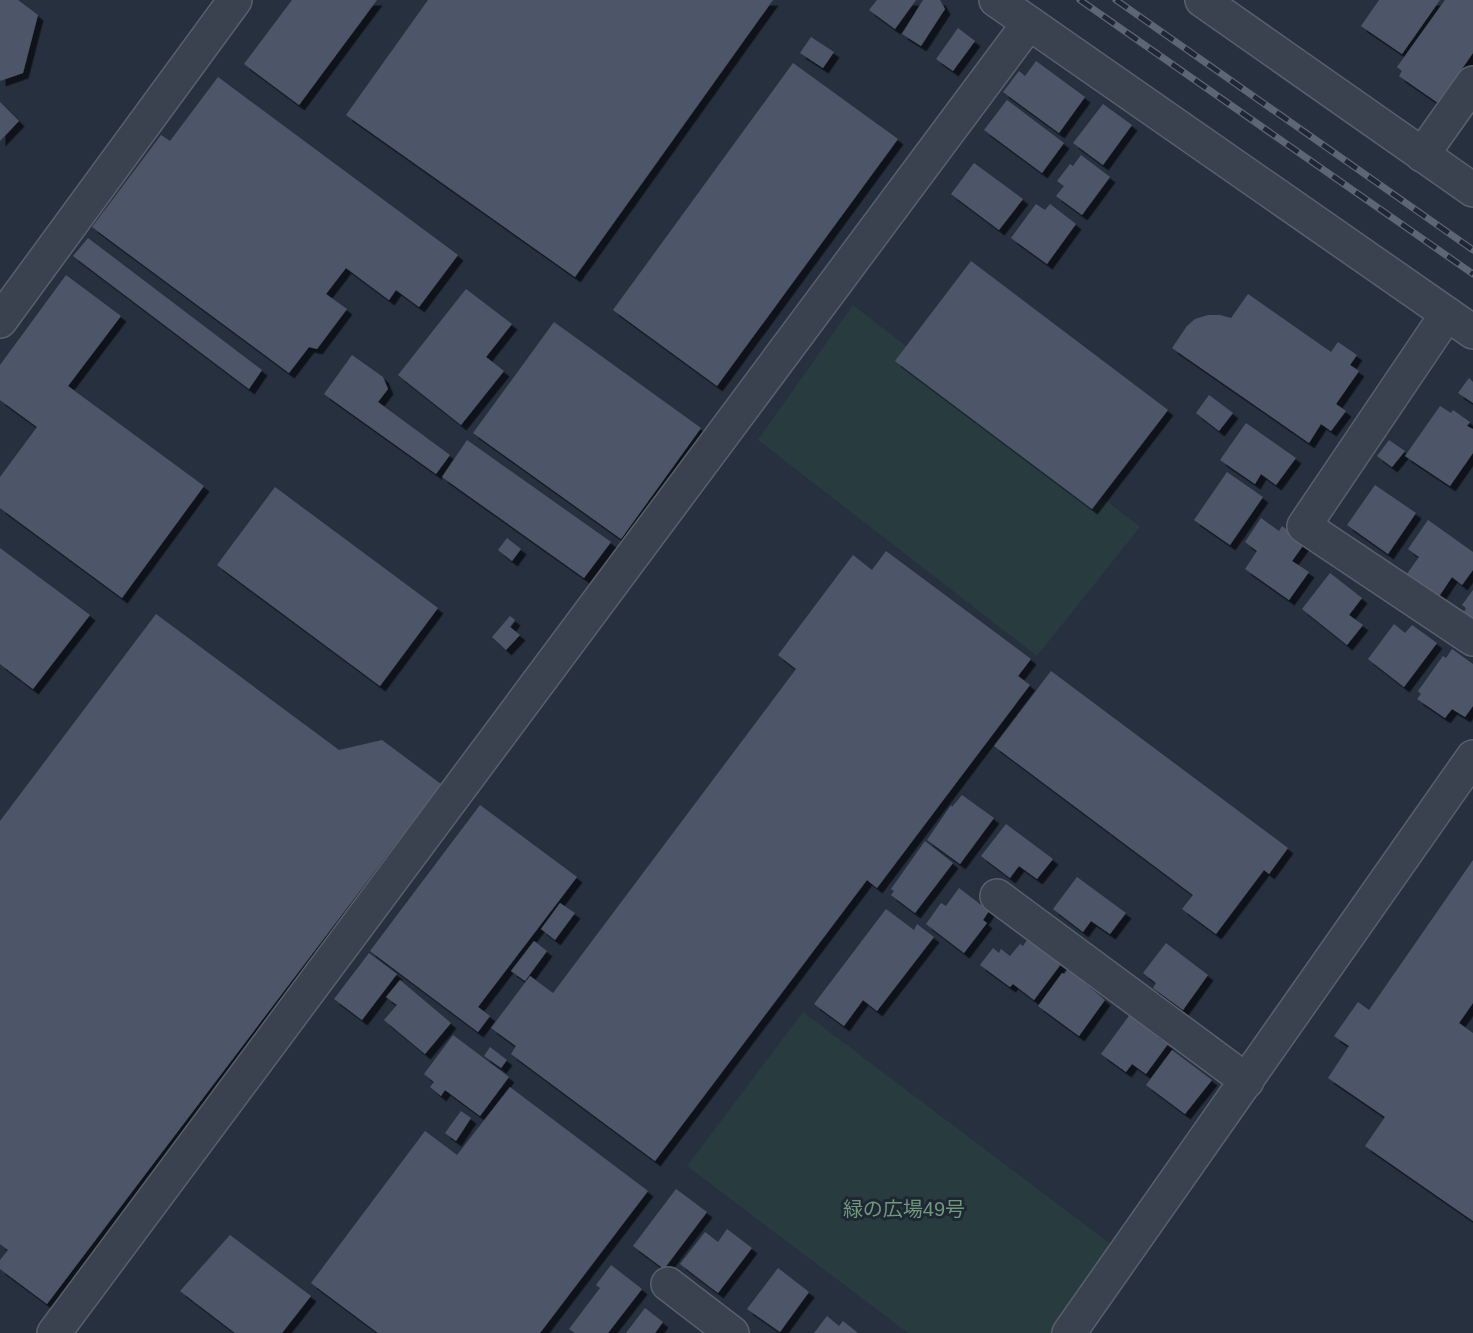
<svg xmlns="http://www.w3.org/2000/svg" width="1473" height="1333" viewBox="0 0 1473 1333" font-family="Helvetica,'Noto Sans JP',sans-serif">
<defs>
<filter id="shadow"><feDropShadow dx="5.5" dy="5.5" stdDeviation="0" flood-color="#0009"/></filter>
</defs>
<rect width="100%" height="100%" fill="#26303f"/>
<!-- green -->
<g fill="#283c40">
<polygon points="853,305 1140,527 1037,656 758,440"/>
<polygon points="803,1012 1121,1252 1060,1333 908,1333 687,1166"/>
</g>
<!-- building -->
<g fill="#4d5767" filter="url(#shadow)">
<polygon points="0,0 18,0 38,15 23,73 0,81"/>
<polygon points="292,0 377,0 299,105 244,64"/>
<polygon points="428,0 773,0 575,277 346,115"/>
<polygon points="877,0 916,0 895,29 869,10"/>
<polygon points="923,0 940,0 945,9 921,46 902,34"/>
<polygon points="1379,0 1440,0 1402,54 1361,26"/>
<polygon points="1445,0 1473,0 1473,53 1438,103 1399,76 1402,71 1397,67"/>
<polygon points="958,28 975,41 953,71 936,59"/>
<polygon points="811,37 834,52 823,68 800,53"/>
<polygon points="1036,61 1085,97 1059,133 1003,92 1019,71 1025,76"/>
<polygon points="793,63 898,139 717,386 613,310"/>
<polygon points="218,77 458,255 419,307 396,290 389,300 346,268 326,294 347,309 317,349 309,347 289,373 92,227 161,135 170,141"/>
<polygon points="1007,100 1064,143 1042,173 984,130"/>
<polygon points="0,102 19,121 0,141"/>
<polygon points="1103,104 1132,125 1103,165 1073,143"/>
<polygon points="1081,155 1110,177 1082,215 1056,196 1064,186 1057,181 1070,164 1073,166"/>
<polygon points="974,163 1023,199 999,230 951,194"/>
<polygon points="1036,204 1045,210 1050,204 1076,224 1047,264 1011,238"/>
<polygon points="88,238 262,370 249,389 73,256"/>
<polygon points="971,261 1168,410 1092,509 895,361"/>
<polygon points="66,275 121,316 68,386 204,486 122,598 0,508 0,477 37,427 0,400 0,365"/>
<polygon points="466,289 512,324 486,357 504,371 461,425 398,375"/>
<polygon points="1248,294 1331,352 1338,342 1357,355 1350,365 1359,371 1336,404 1346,411 1331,431 1321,424 1309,443 1172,348 1187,326 1195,319 1208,315 1220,315 1231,318"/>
<polygon points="554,322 701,428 621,539 473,433"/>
<polygon points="352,355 383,377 388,389 378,402 450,455 436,474 324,394"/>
<polygon points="1469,378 1473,382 1473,403 1458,393"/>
<polygon points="1209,395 1233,413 1219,431 1196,413"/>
<polygon points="1440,406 1451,413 1453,410 1470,422 1467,426 1473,429 1473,453 1450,486 1405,456"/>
<polygon points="1246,423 1296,458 1276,485 1261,474 1255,484 1220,460"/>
<polygon points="467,440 611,542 584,578 442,477"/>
<polygon points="1389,440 1405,451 1392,467 1377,456"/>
<polygon points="1227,472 1263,497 1230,545 1194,520"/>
<polygon points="1375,485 1416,513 1388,554 1347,525"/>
<polygon points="275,487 438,608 380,686 217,565"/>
<polygon points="1261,518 1279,531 1282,526 1305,543 1292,561 1309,572 1289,600 1245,569 1257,551 1245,542"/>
<polygon points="1428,520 1473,552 1473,570 1462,585 1452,577 1438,598 1406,575 1419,557 1408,549"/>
<polygon points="507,538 521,549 512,561 498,550"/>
<polygon points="0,548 90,615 33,689 0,664"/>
<polygon points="886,551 1031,659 1018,676 1030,685 877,888 867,880 655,1161 511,1054 516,1046 491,1028 530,976 553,993 796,669 778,655 853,555 872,570"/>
<polygon points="1330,573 1362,598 1349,615 1363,625 1347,645 1302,609"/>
<polygon points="1473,590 1473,621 1463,614 1466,608 1462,605"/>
<polygon points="156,614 339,750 382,740 441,784 47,1304 0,1269 0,1260 8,1250 0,1244 0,821"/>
<polygon points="510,616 515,620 510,627 520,635 506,650 492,637"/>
<polygon points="1394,624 1405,633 1412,625 1437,643 1404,687 1368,659"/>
<polygon points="1452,649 1473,664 1473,706 1465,717 1452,709 1445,718 1417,699 1421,694 1418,691 1443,656 1446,658"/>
<polygon points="1051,671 1288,848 1269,874 1264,870 1216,934 1182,909 1193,895 994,746"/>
<polygon points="962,795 994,818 960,864 927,840 951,805 952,807"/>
<polygon points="480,805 577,877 478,1007 490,1016 478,1032 370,951"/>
<polygon points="1006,824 1053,859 1037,879 1019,866 1010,878 981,856"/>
<polygon points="925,841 953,863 915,913 891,895 894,891 891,889"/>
<polygon points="1473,860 1473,1003 1459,1023 1473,1033 1473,1221 1365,1146 1385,1117 1328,1078 1349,1046 1334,1036 1358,1002 1369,1010"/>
<polygon points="1077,877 1126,913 1110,934 1091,921 1083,932 1053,909"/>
<polygon points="959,888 989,911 983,920 987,923 964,953 926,924 941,903 946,906"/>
<polygon points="560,903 575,913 555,940 541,929"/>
<polygon points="886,909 914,930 917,924 934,937 877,1011 863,1000 844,1026 814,1004"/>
<polygon points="1027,940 1061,964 1034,1000 1013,984 1010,987 980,965 993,948 999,953 1001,949 1010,956 1020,944 1023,946"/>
<polygon points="534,941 547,951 525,981 511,971"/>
<polygon points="1166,943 1208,975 1183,1010 1153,988 1156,983 1143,973"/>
<polygon points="369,953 397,974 362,1020 334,999"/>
<polygon points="1068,969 1105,1000 1079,1036 1038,1006 1062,973 1064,974"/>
<polygon points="400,980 451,1023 425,1054 384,1020 397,1005 386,997"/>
<polygon points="1131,1013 1161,1034 1158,1038 1168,1044 1146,1074 1132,1064 1126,1072 1101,1054"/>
<polygon points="453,1035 509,1077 480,1116 445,1090 441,1096 430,1087 434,1082 424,1074"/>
<polygon points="490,1047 507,1060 501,1068 484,1056"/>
<polygon points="1172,1050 1212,1080 1185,1114 1146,1085"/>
<polygon points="510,1087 648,1191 540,1333 378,1333 311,1283 425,1131 457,1155"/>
<polygon points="461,1111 471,1118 456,1141 445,1133"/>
<polygon points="676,1189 707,1212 664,1269 633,1246"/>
<polygon points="727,1229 752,1248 718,1293 680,1264 705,1232 718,1242"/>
<polygon points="230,1235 311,1296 282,1333 235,1333 180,1291"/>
<polygon points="611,1265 642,1289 608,1333 575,1333 569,1329 600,1288 596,1285"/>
<polygon points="778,1268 809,1292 780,1332 747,1309"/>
<polygon points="645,1308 663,1322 655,1333 626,1333"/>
<polygon points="827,1316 839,1326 843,1321 858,1333 814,1333"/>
</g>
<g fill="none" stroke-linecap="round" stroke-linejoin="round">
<!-- minor casing -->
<g stroke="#58606c" stroke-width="36">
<g id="minor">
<polyline points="996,0 1473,332"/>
<polyline points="1202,0 1473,190"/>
<polyline points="1422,155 1473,83"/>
<polyline points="1447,314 1304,526 1473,639"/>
<polyline points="0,321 235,0"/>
<polyline points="997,896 1247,1081"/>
<polyline points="668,1284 732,1333"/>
<polyline points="54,1333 1029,23"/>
<polyline points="1069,1333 1473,757"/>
</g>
</g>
<!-- minor -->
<use href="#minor" stroke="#3a424f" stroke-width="33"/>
<!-- rail casing -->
<g stroke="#5d6675" stroke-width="7">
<g id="rail">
<polyline points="1080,0 1473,274"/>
<polyline points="1116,0 1473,250"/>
</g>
</g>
<!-- rail -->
<use href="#rail" stroke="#1f2734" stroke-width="4.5" stroke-dasharray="14" stroke-linecap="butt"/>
</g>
<g text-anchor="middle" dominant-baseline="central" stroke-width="6" stroke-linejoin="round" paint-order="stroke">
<!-- park labels -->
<g font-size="20" fill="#6f997a" stroke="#1f2734">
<text x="904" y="1209">緑の広場49号</text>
</g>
</g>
</svg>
